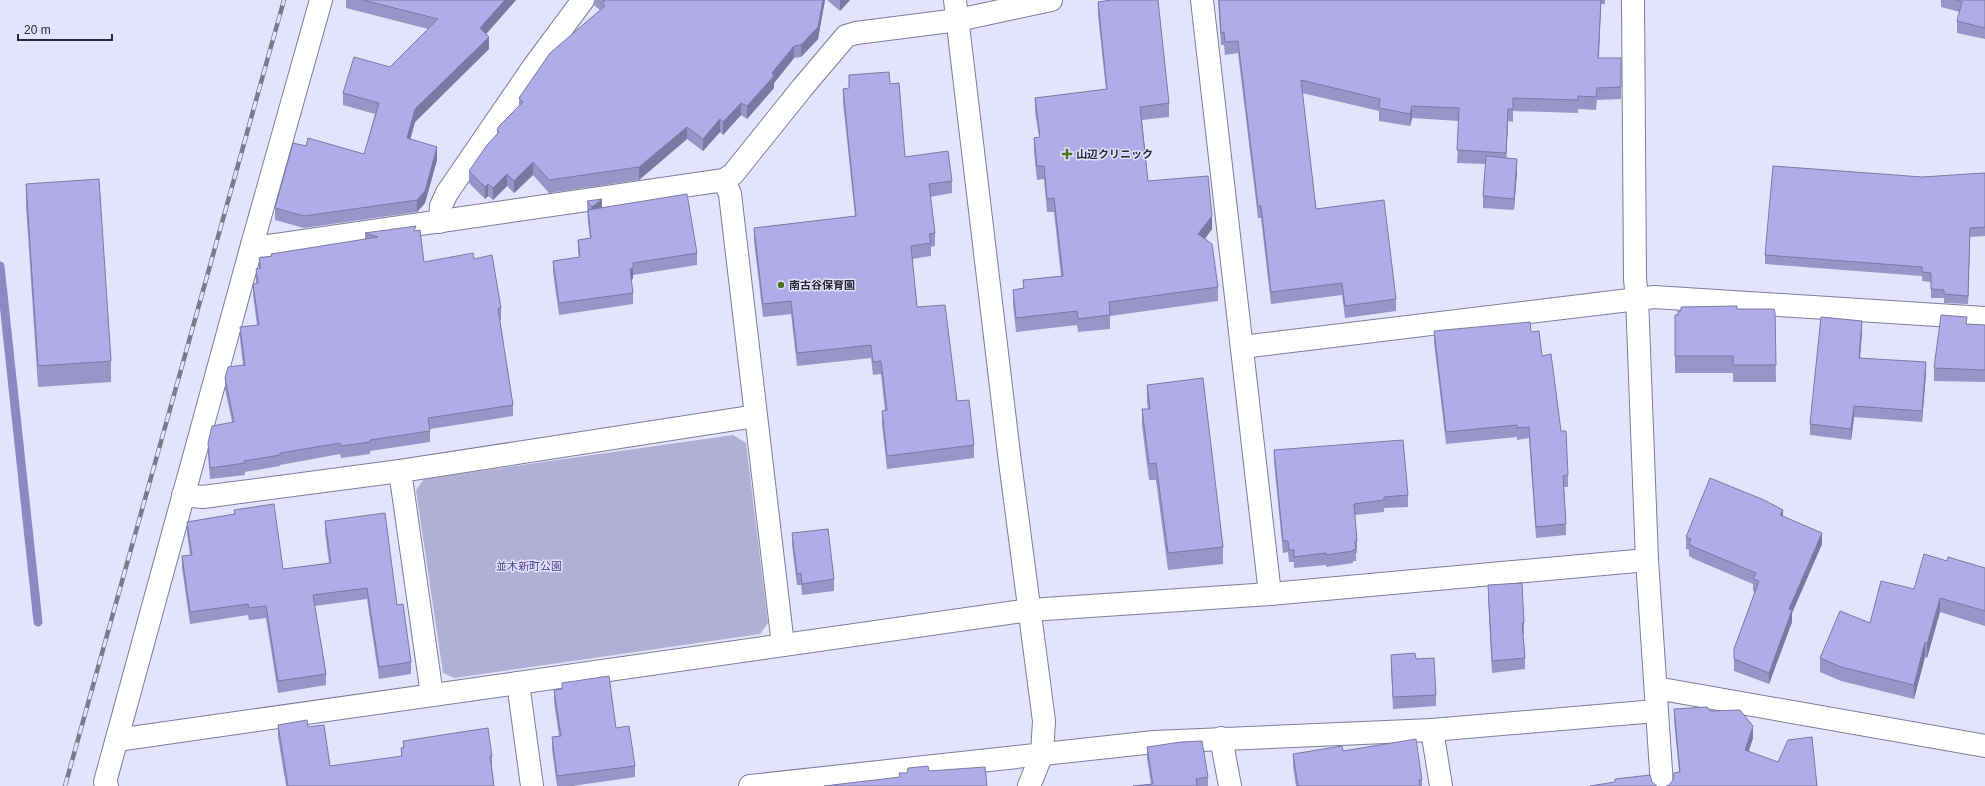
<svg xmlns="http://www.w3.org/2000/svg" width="1985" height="786" viewBox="0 0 1985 786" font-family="Arial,'Noto Sans JP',sans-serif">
<rect width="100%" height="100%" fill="#e4e3fd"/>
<!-- green -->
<polygon fill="#b1afd6" points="733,435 746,443 768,623 760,634 454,678 443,673 416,490 424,479"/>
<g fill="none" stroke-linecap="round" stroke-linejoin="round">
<!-- stream -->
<polyline stroke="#8d88c3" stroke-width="9" points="0,266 38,622"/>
<!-- minor casing -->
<g stroke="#7d7b99" stroke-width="24">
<g id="minor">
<polyline points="955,0 1009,454 1044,721 1042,754 1029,786"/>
<polyline points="1202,0 1270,594"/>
<polyline points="1633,0 1635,279 1637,298 1647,560 1662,786"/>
<polyline points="724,180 730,194 783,645"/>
<polyline points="440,222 441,206 447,193 534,66 583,0"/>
<polyline points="252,245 269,246 724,180 733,174 802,88 846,36 856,33 958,20 1051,0"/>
<polyline points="1242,347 1654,297 1985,318"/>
<polyline points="400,471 432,695"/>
<polyline points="183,495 203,497 400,471 756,416"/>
<polyline points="518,683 532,786"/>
<polyline points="1656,688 1985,746"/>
<polyline points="1432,730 1441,786"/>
<polyline points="1221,738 1230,786"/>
<polyline points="117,740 1030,610 1270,594 1647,560"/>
<polyline points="107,786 105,782 252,245 321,0"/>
<polyline points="750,786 1154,742 1432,730 1656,711"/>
</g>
</g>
<!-- minor -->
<use href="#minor" stroke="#fff" stroke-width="22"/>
<!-- rail casing -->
<g stroke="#7b7a8c" stroke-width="4.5">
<polyline id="rail" points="65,786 284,0"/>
</g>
<!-- rail -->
<use href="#rail" stroke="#e4e3fd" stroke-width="3" stroke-dasharray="9" stroke-linecap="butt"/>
</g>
<!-- wall -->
<g fill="#9794c8">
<polygon points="346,0 516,0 486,34 489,49 415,122 410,139 437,160 425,203 417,212 304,228 275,220 275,208 306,146 364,154 375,114 343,105 343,93 390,67 428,29 346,8"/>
<polygon points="594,0 825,0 818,39 801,57 794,58 774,83 774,88 747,119 741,115 723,135 720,132 703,151 687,139 639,180 549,193 533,175 514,193 507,186 493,200 488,196 485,199 469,183 469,171 497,134 497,130 519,106 519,98 600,10 594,5"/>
<polygon points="827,0 850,0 840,11"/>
<polygon points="1218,0 1605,0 1605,4 1601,4 1599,58 1621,58 1621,99 1597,100 1596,110 1578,109 1578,113 1513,111 1513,122 1508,121 1506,158 1517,171 1514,210 1483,208 1483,196 1486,164 1457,163 1459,121 1412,118 1410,126 1379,121 1379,111 1302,93 1316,209 1396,299 1396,311 1345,318 1342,295 1271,304 1261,218 1258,218 1238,53 1225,55 1224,45 1221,45"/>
<polygon points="1941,0 1985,0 1985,39 1957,33 1957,21 1960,12 1941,7"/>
<polygon points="1098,2 1169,103 1169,117 1142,120 1148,181 1212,229 1205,239 1218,287 1218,301 1110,316 1110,329 1078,332 1077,325 1016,332 1013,304 1013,290 1023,288 1023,280 1061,276 1054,212 1047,212 1044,179 1037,180 1034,152 1034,138 1039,137 1035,111 1035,98 1106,90 1098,15"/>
<polygon points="849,75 890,84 905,157 952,181 952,193 930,197 935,233 935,246 931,247 931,256 912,259 917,307 957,401 974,445 974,458 887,469 882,424 882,411 885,411 881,374 873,375 871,358 797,366 791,314 763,317 754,241 754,228 855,216 843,102 843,89 849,88"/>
<polygon points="1985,173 1985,236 1970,237 1968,304 1944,303 1944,298 1931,298 1931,282 1922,281 1922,276 1765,264 1765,255 1922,177"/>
<polygon points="26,184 111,361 111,382 38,387 26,205"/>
<polygon points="587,201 697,253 697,265 633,275 633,279 631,280 633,293 633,304 559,315 553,272 553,261 579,257 578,252 578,240 590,238 588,222"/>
<polygon points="416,231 424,262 474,259 501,308 501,320 500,320 513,405 513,416 430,429 430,442 370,451 370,454 341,458 340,454 280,465 280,466 245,472 245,475 210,479 208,454 208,443 232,422 225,389 225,378 243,365 240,339 240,327 257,325 253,295 253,284 256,283 256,269 259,268 259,258 365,239 365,233"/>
<polygon points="1737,309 1775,312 1776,382 1733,382 1733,373 1675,373 1675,315"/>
<polygon points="1967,324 1985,325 1985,382 1934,381 1934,368"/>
<polygon points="1434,331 1531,332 1542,356 1568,475 1568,487 1564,487 1566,524 1566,535 1536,538 1529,438 1517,440 1517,437 1446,444 1434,342"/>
<polygon points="1862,332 1860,358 1926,373 1922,422 1854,417 1851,440 1810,435 1810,424"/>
<polygon points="1147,385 1223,547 1223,564 1168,570 1156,480 1149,480 1142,426 1142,409 1148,409 1147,402"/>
<polygon points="1274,450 1408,495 1408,507 1384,508 1384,512 1355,515 1357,541 1357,553 1356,553 1356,561 1353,561 1353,563 1326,567 1326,565 1294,568 1294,562 1289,562 1288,552 1283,553 1274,462"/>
<polygon points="234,510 283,569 329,563 325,532 325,521 397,605 411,662 411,674 379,679 367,599 315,606 326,674 326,685 278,693 266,618 249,620 248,615 190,624 182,568 182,556 190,555 187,533 187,522 234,514"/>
<polygon points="1783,516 1822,544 1792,613 1792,622 1769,684 1734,671 1734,649 1755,592 1753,591 1753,584 1694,559 1689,556 1689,550 1686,549 1686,537"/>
<polygon points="792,533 834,579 834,591 802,595 801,585 797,585 792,545"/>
<polygon points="1947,561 1985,568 1985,626 1940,612 1927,658 1925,657 1914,699 1841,681 1820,672 1820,658 1870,623 1914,589"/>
<polygon points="1488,585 1524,623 1524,634 1523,635 1525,658 1525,669 1492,673 1488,597"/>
<polygon points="1391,655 1416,659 1436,695 1436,706 1393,709 1391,666"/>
<polygon points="562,683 616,728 635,766 635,777 572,786 557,786 552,749 552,737 559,736 554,702 554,690 562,689"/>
<polygon points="1674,709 1710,711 1753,738 1749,751 1817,786 1669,785 1679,772 1674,720"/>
<polygon points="278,725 308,727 330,766 401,757 401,748 403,747 403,741 492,756 492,768 494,786 286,786 278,737"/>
<polygon points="1147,747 1208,777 1208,786 1133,786 1151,784 1147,759"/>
<polygon points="1343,751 1422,780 1422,786 1296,786 1293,766 1293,754"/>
</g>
<!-- shaded-wall -->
<g fill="#7b78a3">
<polygon points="505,0 516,0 480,41 480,28"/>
<polygon points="823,0 825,0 818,39 801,57 801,45"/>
<polygon points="840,0 850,0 840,11"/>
<polygon points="1601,0 1598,71 1598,58"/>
<polygon points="489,37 489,49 415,122 407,151 407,138 415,109"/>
<polygon points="794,46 794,58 774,83 774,88 747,119 747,106 772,73"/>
<polygon points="741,103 741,115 723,135 723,122"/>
<polygon points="1412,106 1412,118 1410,126 1410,114"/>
<polygon points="1508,109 1508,121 1506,165 1506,153"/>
<polygon points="720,119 720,132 703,151 703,139"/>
<polygon points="687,127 687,139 639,180 639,167"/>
<polygon points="437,147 437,160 425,203 417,212 417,200"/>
<polygon points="1517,159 1517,171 1514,210 1514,199"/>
<polygon points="533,162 533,175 514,193 514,181"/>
<polygon points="507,174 507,186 493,200 493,188"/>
<polygon points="488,184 488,196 485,199 485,187"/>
<polygon points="602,199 602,210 592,218 592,207"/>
<polygon points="1212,216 1212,229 1198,248 1198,234"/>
<polygon points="1970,228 1970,237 1968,304 1968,296"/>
<polygon points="633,268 633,279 630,280 630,269"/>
<polygon points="1862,321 1862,332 1859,368 1859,358"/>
<polygon points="1926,362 1926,373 1922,422 1922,411"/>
<polygon points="1854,406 1854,417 1851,440 1851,429"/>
<polygon points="1783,510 1783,521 1780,515"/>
<polygon points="1822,533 1822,544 1792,613 1792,622 1769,684 1769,673 1789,609"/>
<polygon points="1940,598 1940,612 1927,658 1927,644"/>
<polygon points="1925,642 1925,657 1914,699 1914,685"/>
<polygon points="1753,726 1753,738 1745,761 1745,750"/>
</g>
<!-- building -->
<g fill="#b0ace9" stroke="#7b78a3">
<polygon points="363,0 505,0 480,28 489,37 415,109 407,138 437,147 425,191 417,200 304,216 275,208 293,143 306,146 308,138 364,154 379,103 343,93 354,57 390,67 438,19"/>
<polygon points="603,0 823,0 818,27 801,45 794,46 772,73 774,76 747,106 741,103 723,122 720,119 703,139 687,127 639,167 549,180 533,162 514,181 507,174 493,188 488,184 485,187 469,171 487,145 499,132 497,130 500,125 523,102 519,98 550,53 605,6 602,4 605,1"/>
<polygon points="1111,0 1158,0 1169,103 1140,107 1148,181 1208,176 1212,216 1198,234 1212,244 1218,287 1109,302 1110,315 1078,319 1077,311 1016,318 1013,290 1024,288 1023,280 1063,276 1054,198 1047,199 1044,166 1037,166 1034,138 1040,137 1035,98 1107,89 1098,2"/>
<polygon points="1219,0 1601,0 1598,58 1621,58 1621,87 1597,88 1596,97 1578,96 1578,100 1513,98 1513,109 1508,109 1506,153 1457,150 1459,108 1412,106 1410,114 1379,108 1380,99 1301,80 1316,209 1384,200 1396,299 1345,306 1342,283 1271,292 1261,206 1258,206 1238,41 1225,42 1224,32 1221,33"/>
<polygon points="1956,0 1985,0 1985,28 1957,21 1962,2"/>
<polygon points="889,72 890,84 899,83 905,157 948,151 952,181 929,184 935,233 929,234 931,243 911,246 917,307 945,305 957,401 969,400 974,445 887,456 882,411 887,410 881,361 873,362 871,345 797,353 791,301 763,304 754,228 856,216 843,89 849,88 849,75"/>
<polygon points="1486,156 1517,159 1514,199 1483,196"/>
<polygon points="1773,166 1922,177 1985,173 1985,227 1970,228 1968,296 1944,294 1944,290 1931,289 1931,273 1922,272 1922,267 1765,255"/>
<polygon points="99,179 111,361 38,366 26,184"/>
<polygon points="687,194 697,253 633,263 633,268 630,269 633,293 559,303 553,261 580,257 578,240 591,238 588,210"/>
<polygon points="602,199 592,207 587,201"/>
<polygon points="416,226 414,231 420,230 424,262 473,253 474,259 492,255 501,308 498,309 513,405 428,418 430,431 370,440 370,442 341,446 340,443 280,453 280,455 244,461 245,463 210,468 208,443 212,426 234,422 225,378 228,367 245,365 240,327 259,325 253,284 258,283 256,269 261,268 259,258 272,256 271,254 378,237 365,233"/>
<polygon points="1737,306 1737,309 1774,309 1775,312 1776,365 1733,365 1733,356 1675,356 1675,315 1678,315 1678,311 1681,311 1681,307"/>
<polygon points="1941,315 1967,317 1966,324 1985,325 1985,370 1934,368"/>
<polygon points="1821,317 1862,321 1859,358 1926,362 1922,411 1854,406 1851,429 1810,424"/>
<polygon points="1530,322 1531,332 1539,331 1542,356 1551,354 1561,431 1566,431 1568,475 1563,476 1566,524 1536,527 1529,427 1517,428 1517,425 1446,432 1434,331"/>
<polygon points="1203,378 1223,547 1168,553 1156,463 1149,464 1142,409 1150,409 1147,385"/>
<polygon points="1403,440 1408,495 1384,497 1384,500 1354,504 1357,541 1355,541 1356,549 1353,550 1353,551 1326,555 1326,553 1294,557 1294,550 1289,550 1288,541 1283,541 1274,450"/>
<polygon points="1710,478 1764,500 1783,510 1780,515 1822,533 1789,609 1792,610 1769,673 1734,659 1734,649 1759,581 1753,579 1756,573 1694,547 1689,544 1691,539 1686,537"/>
<polygon points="274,504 283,569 331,563 325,521 385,513 397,605 403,604 411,662 379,667 367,588 313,595 326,674 278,681 266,606 249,608 248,604 190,612 182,556 192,555 187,522 235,514 234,510"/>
<polygon points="828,529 834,579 802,584 801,573 797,574 792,533"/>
<polygon points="1924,554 1947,561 1948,557 1985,568 1985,611 1940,598 1927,644 1925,642 1914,685 1841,667 1820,658 1840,611 1870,623 1881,581 1914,589"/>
<polygon points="1522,583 1524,623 1522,623 1525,658 1492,661 1488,585"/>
<polygon points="1415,653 1416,659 1434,658 1436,695 1393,697 1391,655"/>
<polygon points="609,676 616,728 629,726 635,766 557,776 552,737 561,736 554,690 562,689 562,683"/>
<polygon points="1707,707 1710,711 1740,710 1753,726 1745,750 1778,762 1788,740 1812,737 1817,786 1666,786 1669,785 1673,780 1674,773 1680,772 1674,709"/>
<polygon points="307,720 308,727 324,725 330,766 402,756 401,748 404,747 403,741 488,728 492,756 490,756 494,786 288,786 278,725"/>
<polygon points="1416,739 1422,780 1419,780 1420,786 1298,786 1293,754 1342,746 1343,751"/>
<polygon points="1202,741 1208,777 1196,779 1197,786 1133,786 1153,784 1147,747 1181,742"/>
<polygon points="928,766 929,771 985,767 987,786 824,786 900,777 899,773 907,773 908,768"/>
<polygon points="1650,775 1652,782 1657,786 1590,786 1615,782 1615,779"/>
</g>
<!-- markers -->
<g fill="#4f7027" stroke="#e4e3fd" stroke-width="1.5">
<path d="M1065 148h4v4h4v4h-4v4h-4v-4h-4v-4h4z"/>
<circle cx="781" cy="285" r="4"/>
</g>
<g text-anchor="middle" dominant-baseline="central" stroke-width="3" stroke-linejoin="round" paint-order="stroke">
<!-- poi labels -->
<g font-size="11" font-weight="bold" fill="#292834" stroke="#e4e3fd" text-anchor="start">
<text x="1076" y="154">山辺クリニック</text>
<text x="789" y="285">南古谷保育園</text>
</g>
<!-- park labels -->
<g font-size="11" fill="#4c4189" stroke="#e4e3fd">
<text x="529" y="566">並木新町公園</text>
</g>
</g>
<!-- scale -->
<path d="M18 34v6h94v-6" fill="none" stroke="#292834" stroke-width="2"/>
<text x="24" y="34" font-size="12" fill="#292834" stroke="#e4e3fd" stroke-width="3" paint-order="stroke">20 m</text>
</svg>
